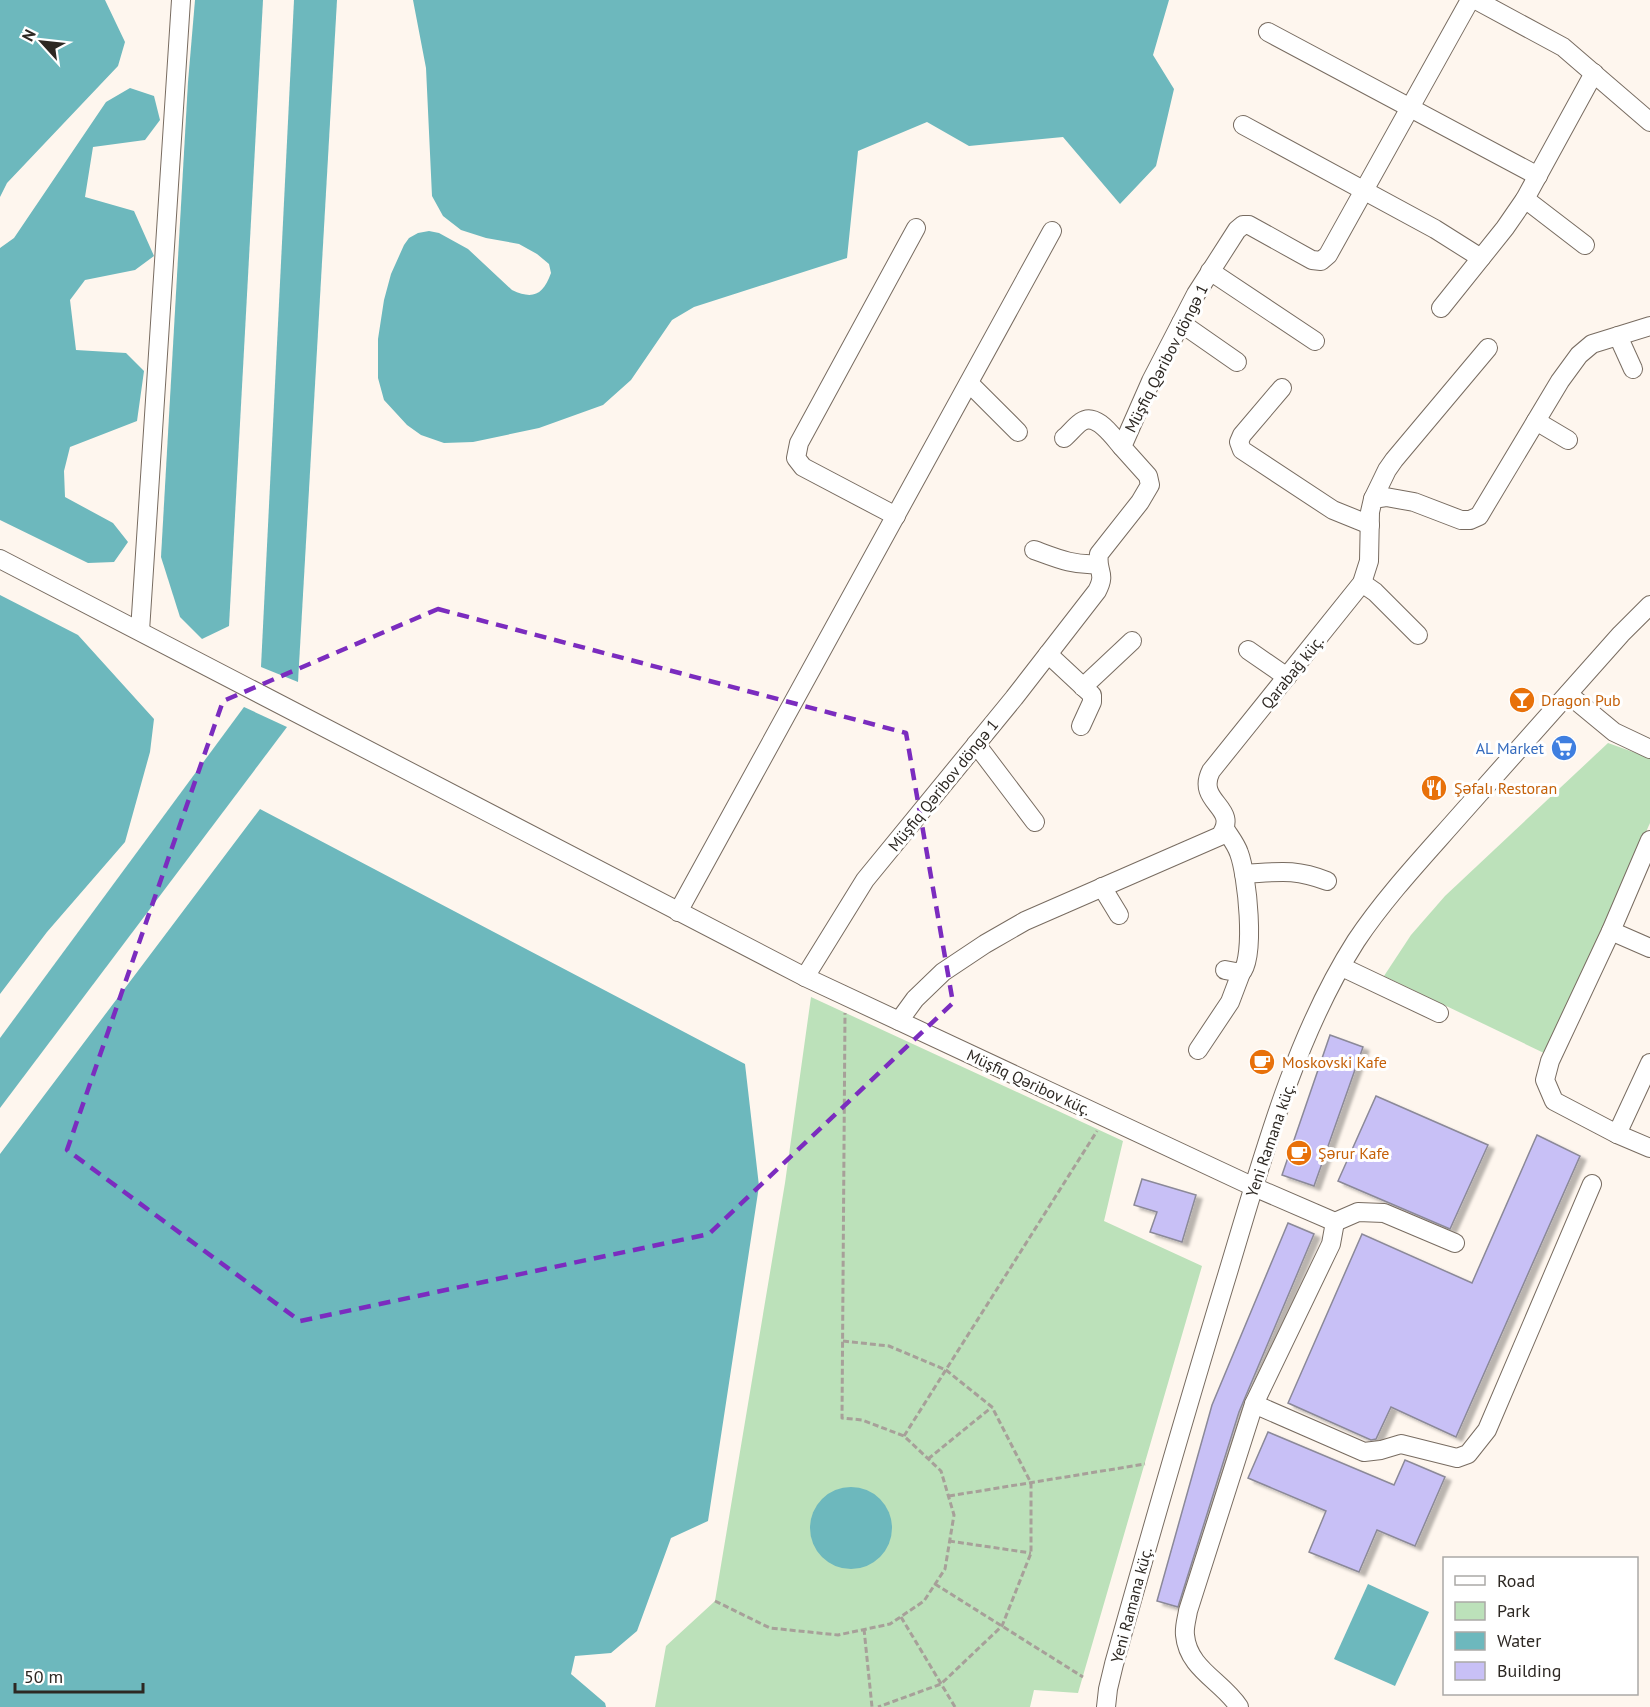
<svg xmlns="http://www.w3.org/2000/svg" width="1650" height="1707" viewBox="0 0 1650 1707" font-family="'PT Sans',sans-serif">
<defs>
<filter id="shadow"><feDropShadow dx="6" dy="4" stdDeviation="1.5" flood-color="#0004"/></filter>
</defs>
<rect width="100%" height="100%" fill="#fef6ee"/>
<!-- green -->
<g fill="#bce1ba">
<polygon points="1608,743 1650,758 1650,823 1546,1054 1384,976 1411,935 1445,896"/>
<polygon points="811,997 1123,1141 1104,1221 1202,1266 1078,1693 1034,1690 1030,1707 655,1707 666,1646 715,1601 785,1183"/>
</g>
<!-- water -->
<g fill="#6db8bd">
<polygon points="0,0 105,0 125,42 118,66 7,183 0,197"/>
<polygon points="195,0 263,0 229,626 202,639 180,617 161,557 188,82"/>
<polygon points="294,0 337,0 298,682 261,667"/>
<path d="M413,0h756l-16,55 21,34 -18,77 -36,38 -57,-67 -94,9 -42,-24 -69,29 -11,107 -153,49 -22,13 -41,60 -28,25 -64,23 -66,14 -29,1 -23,-8 -14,-10 -23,-25 -6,-22v-39l6,-39 7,-26 13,-29 5,-7 9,-5 11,-2 10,2 29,16 44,41c21,10 31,5 39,-17l-2,-9 -12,-10 -18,-10 -33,-6 -25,-8 -18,-14 -11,-20 -6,-128z"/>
<polygon points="130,88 154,96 160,120 145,140 93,147 85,197 134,211 154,256 135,270 85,280 70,300 76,350 126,353 144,371 137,421 70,447 64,471 65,497 113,523 128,542 114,562 88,563 0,520 0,248 14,238 106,102"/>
<polygon points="0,595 78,635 154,719 150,752 125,842 47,932 0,994"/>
<polygon points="244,707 287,727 0,1108 0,1038"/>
<polygon points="260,809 745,1064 759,1186 708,1521 671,1538 637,1631 611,1653 575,1656 571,1674 605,1703 606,1707 0,1707 0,1154"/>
<circle cx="851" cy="1528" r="41"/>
<polygon points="1368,1584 1429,1612 1395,1686 1334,1659"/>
</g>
<!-- building -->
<g fill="#c8c0f6" stroke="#8b8998" stroke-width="1.5" filter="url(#shadow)">
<polygon points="1330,1035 1363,1047 1314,1186 1282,1175"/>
<polygon points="1376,1096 1488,1145 1450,1229 1338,1181"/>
<polygon points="1537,1135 1580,1156 1456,1437 1391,1407 1376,1439 1371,1440 1288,1403 1362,1234 1472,1283"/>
<polygon points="1142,1179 1196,1195 1182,1242 1150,1232 1157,1212 1134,1205"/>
<polygon points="1288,1223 1314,1234 1239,1412 1178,1607 1157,1601 1212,1405"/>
<polygon points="1268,1432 1394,1485 1405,1460 1445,1477 1415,1546 1377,1530 1359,1572 1309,1552 1326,1511 1248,1478"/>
</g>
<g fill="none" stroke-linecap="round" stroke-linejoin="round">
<!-- minor casing -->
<g stroke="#786c61" stroke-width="20">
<g id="minor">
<polyline points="1476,0 1563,47 1650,122"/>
<polyline points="1268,32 1538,176"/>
<polyline points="1243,125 1435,229 1481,258"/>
<polyline points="1525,199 1585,245"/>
<polyline points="1210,271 1315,341"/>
<polyline points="1441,308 1505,228 1525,199 1594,73"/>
<polyline points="1181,323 1237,362"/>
<polyline points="1618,336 1633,369"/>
<polyline points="969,383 1018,432"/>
<polyline points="1282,388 1242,435 1239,442 1242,450 1333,510 1370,525"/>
<polyline points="1536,421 1568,440"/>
<path d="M1064,438c6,-5 11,-12 17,-16 15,-11 32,15 41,25"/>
<polyline points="1373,499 1387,470 1394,460 1488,348"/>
<polyline points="896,516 803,467 796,458 799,443 916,228"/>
<path d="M1034,550c22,8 40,16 63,14"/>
<polyline points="0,559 805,977 1254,1187 1335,1222 1358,1212 1384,1213 1455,1243"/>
<polyline points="1362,583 1375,592 1418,635"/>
<polyline points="140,631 181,0"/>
<polyline points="1248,650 1287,677"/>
<polyline points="1048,654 1092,695 1092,702 1081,726"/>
<polyline points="1083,687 1132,641"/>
<polyline points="1568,694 1614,732 1650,749"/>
<polyline points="976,744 1035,822"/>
<path d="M1225,829c5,8 11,15 14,24 8,21 17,105 2,120l-16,-3"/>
<polyline points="1650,840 1611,931 1550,1061 1545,1080 1554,1101 1617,1134 1650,1148"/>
<path d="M1244,874c34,-2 50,-6 83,7"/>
<polyline points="1102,887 1119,915"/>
<polyline points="678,912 1052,231"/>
<polyline points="1611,931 1650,948"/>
<polyline points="1342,967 1439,1013"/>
<path d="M805,977l60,-97 149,-182 83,-107c10,-19 -1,-19 2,-37l41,-52 10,-17 -2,-9 -26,-29 29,-66 45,-87 41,-64 6,-5h6l63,35 9,1 7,-6 142,-255"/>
<path d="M899,1021l16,-22 28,-27 42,-28 40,-23 195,-85c21,-29 -25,-33 -9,-65l151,-188 7,-22 1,-49 3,-13 13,-2 28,5 47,18h9l9,-4 81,-135 19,-26 13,-11 58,-18"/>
<polyline points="1198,1050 1230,1002 1241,973"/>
<polyline points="1617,1134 1650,1063"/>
<polyline points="1254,1404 1364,1452 1381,1450 1401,1444 1457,1458 1468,1454 1487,1430 1592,1184"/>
<path d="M1106,1707l2,-18 6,-25c37,-132 75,-264 115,-395 33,-109 65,-231 127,-328 30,-45 69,-86 105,-127 54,-60 107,-120 160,-180l29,-29"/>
<path d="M1239,1707c-17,-26 -51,-38 -54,-72 -1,-8 2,-17 3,-24l66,-207 77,-160 4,-22"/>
</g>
</g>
<!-- path -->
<g stroke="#a7a099" stroke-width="3" stroke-dasharray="6 3" stroke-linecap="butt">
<polyline points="843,1341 889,1346 946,1370 992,1407 1031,1483 1031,1553 1002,1626 941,1684 878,1707"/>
<polyline points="904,1436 1097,1131"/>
<polyline points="928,1459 992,1407"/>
<polyline points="949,1496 1145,1464"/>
<polyline points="949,1541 1031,1553"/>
<polyline points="935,1584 1083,1677"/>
<polyline points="715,1601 770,1628 838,1635 890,1624 924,1601 945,1569 954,1515 941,1471 904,1436 862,1420 842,1418 845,1013"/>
<polyline points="901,1617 955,1707"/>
<polyline points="864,1629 872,1707"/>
</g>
<!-- minor -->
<use href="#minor" stroke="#fff" stroke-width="18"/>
</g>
<!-- marked area -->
<path fill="none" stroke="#7b2cbf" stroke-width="4.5" stroke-dasharray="12 8" stroke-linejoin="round" d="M438,609l468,124 47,270 -244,231 -409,87 -233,-171 156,-449z"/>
<!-- icons -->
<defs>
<g id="bar-disc" transform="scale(1.35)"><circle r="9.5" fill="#e8710a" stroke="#fff"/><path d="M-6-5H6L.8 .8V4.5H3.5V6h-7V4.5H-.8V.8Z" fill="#fff"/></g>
<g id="supermarket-disc" transform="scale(1.35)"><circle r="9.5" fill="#3f7fe0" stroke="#fff"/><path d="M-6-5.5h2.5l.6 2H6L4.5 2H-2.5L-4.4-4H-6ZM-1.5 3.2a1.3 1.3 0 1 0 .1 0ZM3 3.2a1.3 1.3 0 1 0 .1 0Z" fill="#fff"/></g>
<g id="restaurant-disc" transform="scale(1.35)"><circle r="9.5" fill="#e8710a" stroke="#fff"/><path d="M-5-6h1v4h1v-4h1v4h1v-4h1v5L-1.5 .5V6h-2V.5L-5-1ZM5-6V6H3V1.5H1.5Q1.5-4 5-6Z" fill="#fff"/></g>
<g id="cafe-disc" transform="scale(1.35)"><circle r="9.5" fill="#e8710a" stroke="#fff"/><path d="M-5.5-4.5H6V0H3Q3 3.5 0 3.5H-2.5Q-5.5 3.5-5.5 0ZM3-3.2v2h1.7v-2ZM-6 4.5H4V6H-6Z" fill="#fff"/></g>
</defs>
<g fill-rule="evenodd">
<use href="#bar-disc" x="1522" y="700"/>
<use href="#supermarket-disc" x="1564" y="748"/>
<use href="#restaurant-disc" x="1434" y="788"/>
<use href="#cafe-disc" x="1262" y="1062"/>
<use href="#cafe-disc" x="1299" y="1153"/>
</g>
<g text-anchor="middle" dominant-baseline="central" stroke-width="6" stroke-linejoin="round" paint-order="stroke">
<!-- street labels -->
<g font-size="16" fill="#2d2823" stroke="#fff">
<text transform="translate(1166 358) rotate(-63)">Müşfiq Qəribov döngə 1</text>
<text transform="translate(1292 672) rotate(-51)">Qarabağ küç.</text>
<text transform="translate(943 785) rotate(-51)">Müşfiq Qəribov döngə 1</text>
<text transform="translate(1029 1082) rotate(25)">Müşfiq Qəribov küç.</text>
<text transform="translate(1270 1140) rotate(-71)">Yeni Ramana küç.</text>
<text transform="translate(1131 1605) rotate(-75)">Yeni Ramana küç.</text>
</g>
<!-- food labels -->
<g font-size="16" fill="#c56008" stroke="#fff" text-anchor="start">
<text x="1541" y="700">Dragon Pub</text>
<text x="1454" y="788">Şəfalı Restoran</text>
<text x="1282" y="1062">Moskovski Kafe</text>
<text x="1318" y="1153">Şərur Kafe</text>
</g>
<!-- shop labels -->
<g font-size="16" fill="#366cbe" stroke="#fff" text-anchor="end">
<text x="1544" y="748">AL Market</text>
</g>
</g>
<!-- legend -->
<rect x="1443" y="1557" width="195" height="138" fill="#ffffff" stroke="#aba9a7" stroke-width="1.5"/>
<rect x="1455" y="1576" width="30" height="9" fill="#ffffff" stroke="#aba9a7" stroke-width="1.5"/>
<text x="1497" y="1587" font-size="18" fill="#2d2823">Road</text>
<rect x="1455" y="1602" width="30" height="18" fill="#bce1ba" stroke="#aba9a7" stroke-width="1.5"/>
<text x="1497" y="1617" font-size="18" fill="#2d2823">Park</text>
<rect x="1455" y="1632" width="30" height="18" fill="#6db8bd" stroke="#aba9a7" stroke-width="1.5"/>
<text x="1497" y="1647" font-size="18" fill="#2d2823">Water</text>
<rect x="1455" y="1662" width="30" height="18" fill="#c8c0f6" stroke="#aba9a7" stroke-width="1.5"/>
<text x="1497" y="1677" font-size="18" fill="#2d2823">Building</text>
<!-- north arrow -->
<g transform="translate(42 42) rotate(297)" stroke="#ffffff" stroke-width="4.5" paint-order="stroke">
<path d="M0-4.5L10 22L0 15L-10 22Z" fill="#2d2823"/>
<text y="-9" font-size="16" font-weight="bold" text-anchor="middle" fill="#2d2823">N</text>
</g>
<!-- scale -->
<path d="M15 1683v9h128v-9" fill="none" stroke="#2d2823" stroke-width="3"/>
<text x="24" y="1683" font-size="18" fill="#2d2823" stroke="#ffffff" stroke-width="4.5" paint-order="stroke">50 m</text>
</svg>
